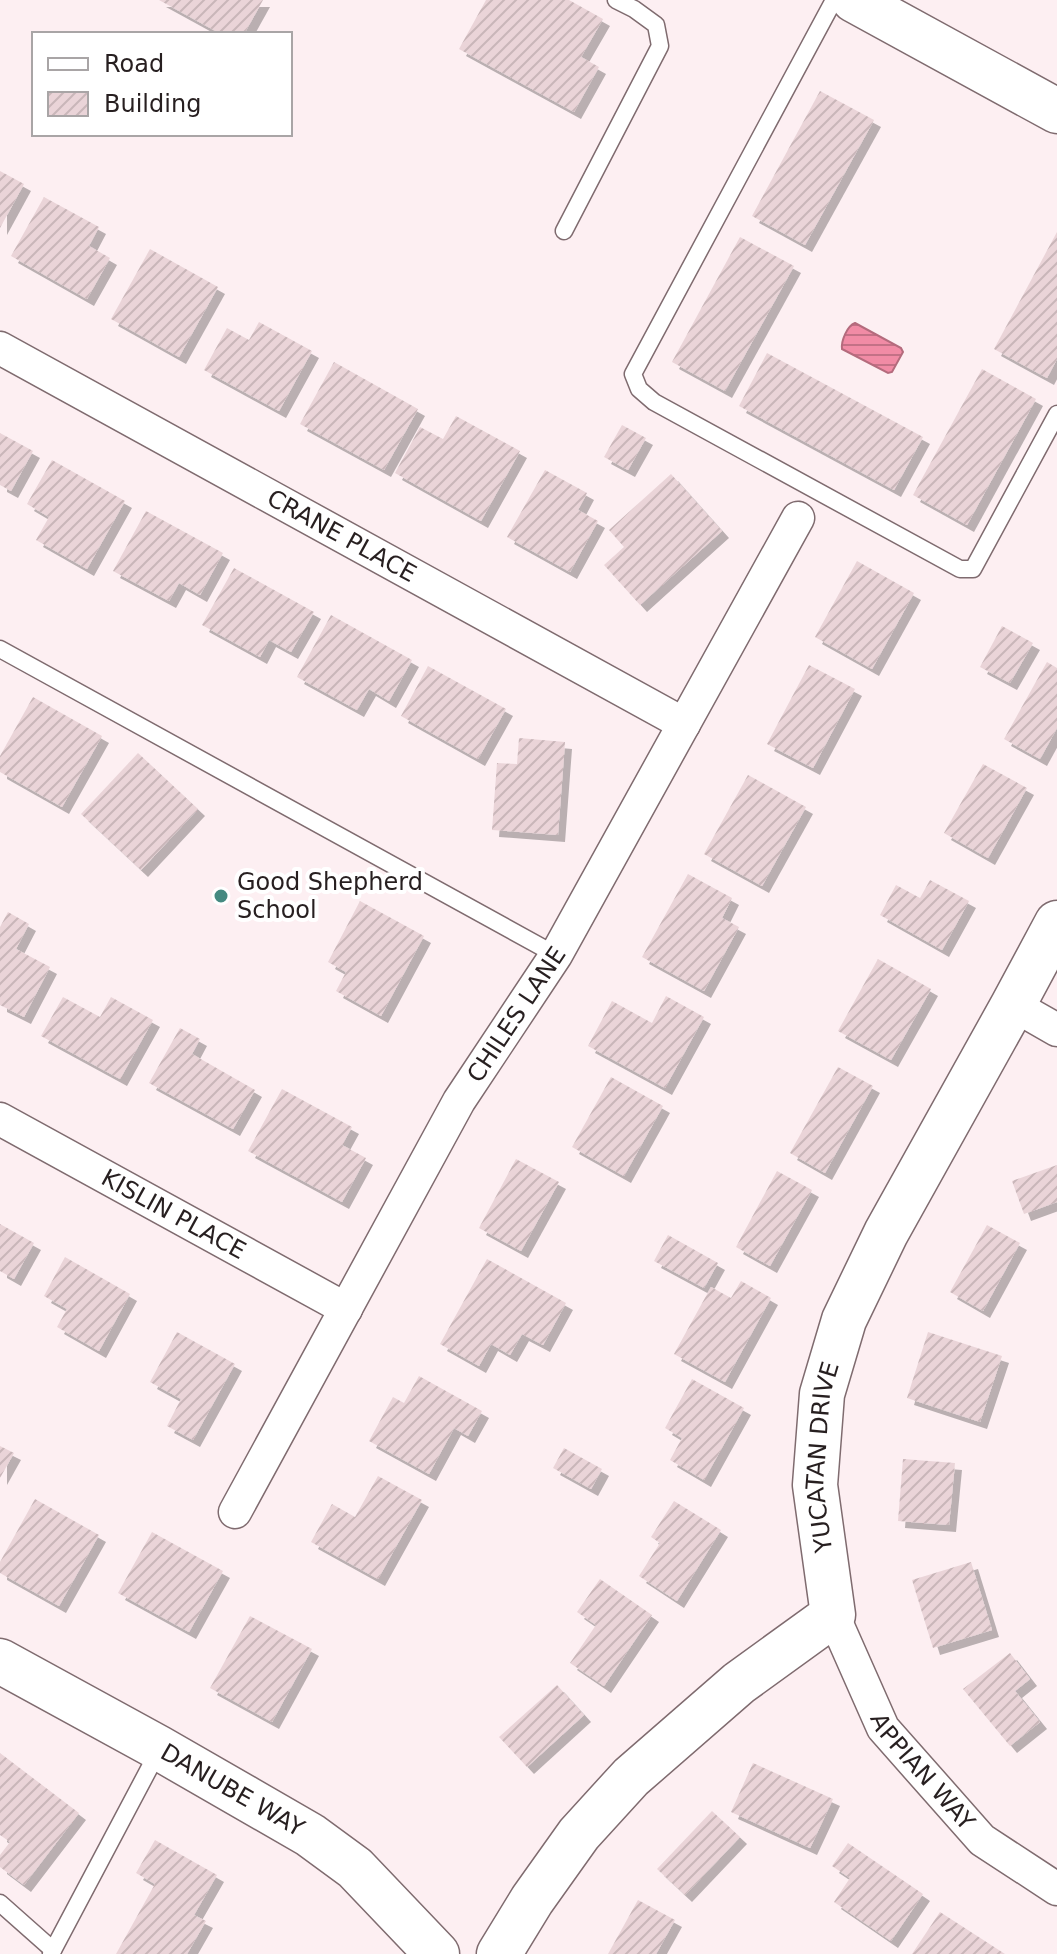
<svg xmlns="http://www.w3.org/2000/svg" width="1057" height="1954" viewBox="0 0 1057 1954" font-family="'DejaVu Sans',sans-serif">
<defs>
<pattern id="water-rules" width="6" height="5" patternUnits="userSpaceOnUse" patternTransform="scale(2)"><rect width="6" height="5" fill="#f18ba5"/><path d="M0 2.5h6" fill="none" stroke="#c37186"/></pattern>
<pattern id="building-hatch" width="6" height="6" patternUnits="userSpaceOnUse" patternTransform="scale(2)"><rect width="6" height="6" fill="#ead4d8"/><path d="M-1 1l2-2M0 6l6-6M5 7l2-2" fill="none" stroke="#c9b6b9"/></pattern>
<filter id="shadow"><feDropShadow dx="7" dy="7" stdDeviation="0" flood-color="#0004"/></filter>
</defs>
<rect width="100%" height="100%" fill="#fdeff2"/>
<!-- water -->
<path fill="url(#water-rules)" stroke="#b46b7d" stroke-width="2" d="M855,323l46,25 2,4 -11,20 -4,1 -46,-24c-1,-8 5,-23 13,-26z"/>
<!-- building -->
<g fill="url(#building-hatch)" filter="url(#shadow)">
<polygon points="159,0 263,0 244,34 221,34"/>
<polygon points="486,0 569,0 603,19 581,57 599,67 574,112 459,49"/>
<polygon points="820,91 874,120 805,245 752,216"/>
<polygon points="0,171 24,184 0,228"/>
<polygon points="44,197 99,227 89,246 110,258 87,299 11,256"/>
<polygon points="1057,232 1057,359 1047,378 994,349"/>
<polygon points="740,237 794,266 725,391 672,362"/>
<polygon points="150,249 218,287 179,357 111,319"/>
<polygon points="259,322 312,351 279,411 204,370 227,328 249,340"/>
<polygon points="767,353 923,437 894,490 739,406"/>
<polygon points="334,362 418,409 384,470 300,424"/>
<polygon points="982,369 1036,399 967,525 913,495"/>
<polygon points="456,416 520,451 481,521 395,473 420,427 443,439"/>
<polygon points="622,425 646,438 628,470 604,457"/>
<polygon points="0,433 33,451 11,491 0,485"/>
<polygon points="52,460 125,501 87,569 36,540 49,517 27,504"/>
<polygon points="545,470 587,493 578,510 598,521 570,572 507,537"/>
<polygon points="671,474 722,531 640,605 604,565 624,547 609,530"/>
<polygon points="146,511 223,553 200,595 179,583 169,601 113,571"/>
<polygon points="857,561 914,593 872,669 815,637"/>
<polygon points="234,568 314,612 291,652 269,640 260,657 202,625"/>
<polygon points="331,615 412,660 389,701 369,689 357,710 297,677"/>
<polygon points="1002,626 1033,643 1010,683 980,667"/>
<polygon points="1047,662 1057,668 1057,728 1040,759 1004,739"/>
<polygon points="809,665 855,689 813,768 767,744"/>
<polygon points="428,666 506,709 478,759 401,716"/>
<polygon points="33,697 102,736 62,807 0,772 0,756"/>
<polygon points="519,738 565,742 558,835 492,830 497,763 517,764"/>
<polygon points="138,753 198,809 141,870 81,814"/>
<polygon points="983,764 1027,788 988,858 944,833"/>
<polygon points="748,775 806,807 762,886 704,854"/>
<polygon points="688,874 732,898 722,918 739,927 704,991 642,957"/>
<polygon points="930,880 969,901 942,950 880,915 896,885 920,898"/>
<polygon points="360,901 424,936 381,1016 336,991 346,972 328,962"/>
<polygon points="8,912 29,924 16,949 50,967 24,1017 0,1005 0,927"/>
<polygon points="878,959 931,989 891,1060 838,1031"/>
<polygon points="666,996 704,1017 665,1088 588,1046 612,1001 652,1023"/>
<polygon points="63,997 100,1017 111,997 153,1020 120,1079 41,1036"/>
<polygon points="180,1028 200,1039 192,1054 255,1090 233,1129 149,1083"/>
<polygon points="838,1067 873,1086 825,1173 790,1153"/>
<polygon points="611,1077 663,1106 624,1176 572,1147"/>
<polygon points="282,1089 352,1127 342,1145 366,1158 342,1202 248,1151"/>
<polygon points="516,1159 559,1182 521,1251 479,1228"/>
<polygon points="1057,1165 1057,1202 1024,1214 1012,1181"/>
<polygon points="777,1171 812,1190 770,1266 736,1247"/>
<polygon points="0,1224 34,1243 14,1279 0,1271"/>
<polygon points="987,1225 1020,1243 983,1311 950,1292"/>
<polygon points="668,1235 718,1263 704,1288 654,1261"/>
<polygon points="65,1257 130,1294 99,1351 57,1327 67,1309 44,1296"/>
<polygon points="487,1259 566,1303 543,1345 522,1334 510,1355 491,1344 479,1366 440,1344"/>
<polygon points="741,1281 771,1298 725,1382 674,1354 711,1287 731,1298"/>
<polygon points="177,1332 235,1364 193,1440 167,1426 181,1399 150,1382"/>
<polygon points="928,1332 1002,1356 980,1422 907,1398"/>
<polygon points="419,1376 482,1411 468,1436 454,1428 429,1474 369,1441 393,1397 404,1403"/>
<polygon points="692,1379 744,1408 704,1480 670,1460 682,1438 665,1428"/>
<polygon points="0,1446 14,1453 0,1478"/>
<polygon points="564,1448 602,1469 591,1489 553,1468"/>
<polygon points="903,1459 955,1463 949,1525 898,1521"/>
<polygon points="378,1476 422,1500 378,1579 311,1542 332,1504 355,1517"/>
<polygon points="35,1499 99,1535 59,1606 0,1573 0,1562"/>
<polygon points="674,1501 721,1530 677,1601 639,1576 660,1543 651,1537"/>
<polygon points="152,1532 223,1571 189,1632 118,1593"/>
<polygon points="971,1562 992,1630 933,1648 912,1580"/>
<polygon points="600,1579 652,1615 604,1686 570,1663 596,1625 577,1612"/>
<polygon points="250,1616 312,1649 272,1722 210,1688"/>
<polygon points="1010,1653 1030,1679 1015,1691 1040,1722 1010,1746 963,1689"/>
<polygon points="557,1685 584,1715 527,1767 499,1737"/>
<polygon points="0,1753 79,1813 24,1885 0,1867 0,1855 10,1842 0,1835"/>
<polygon points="753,1763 833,1799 810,1848 731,1812"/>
<polygon points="712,1811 740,1837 685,1895 657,1869"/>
<polygon points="155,1840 217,1875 194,1915 206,1921 187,1954 116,1954 155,1884 136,1873"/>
<polygon points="848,1843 923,1894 891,1941 834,1902 850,1878 832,1866"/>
<polygon points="638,1900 675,1920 656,1954 608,1954"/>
<polygon points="940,1912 1005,1954 912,1954"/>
</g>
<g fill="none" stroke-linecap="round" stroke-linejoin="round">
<!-- lane casing -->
<g stroke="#7f6b6f" stroke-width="19">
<g id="lane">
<polyline points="834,0 633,374 639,389 654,402 960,569 973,569 1057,414"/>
<polyline points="564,231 660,46 656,25 634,9 616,0"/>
<polyline points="0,649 556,955"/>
<polyline points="0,1903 53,1950"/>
<polyline points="51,1954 159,1750"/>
</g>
</g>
<!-- street casing -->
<g stroke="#7f6b6f" stroke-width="35">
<g id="street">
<path id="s1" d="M0,348l684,376"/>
<polyline points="1013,1005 1057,1030"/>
<path id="s2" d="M0,1119l346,190"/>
<path id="s3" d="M235,1512l224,-411 97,-146 242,-437"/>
<path id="s4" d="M833,1615l50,113 99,112 75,49"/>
</g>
</g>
<!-- secondary casing -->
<g stroke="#7f6b6f" stroke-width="47">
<g id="secondary">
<path id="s5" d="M0,1661l159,87 151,87 45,33 82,86"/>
<path id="s6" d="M499,1954l33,-54 47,-66 52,-57 108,-94 94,-68 -18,-130 7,-91 22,-74 42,-87 127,-228 44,-82"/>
</g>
</g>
<!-- primary casing -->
<g stroke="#7f6b6f" stroke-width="47">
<polyline id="primary" points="854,0 1057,111"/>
</g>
<!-- lane -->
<use href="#lane" stroke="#fff" stroke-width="16"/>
<!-- street -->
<use href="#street" stroke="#fff" stroke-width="32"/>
<!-- secondary -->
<use href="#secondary" stroke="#fff" stroke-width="44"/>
<!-- primary -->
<use href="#primary" stroke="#fff" stroke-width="44"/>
</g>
<!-- markers -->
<circle fill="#458a81" stroke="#fff" stroke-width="3" cx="221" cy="896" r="8"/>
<g text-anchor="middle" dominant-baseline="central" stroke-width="8" stroke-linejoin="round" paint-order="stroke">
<!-- street labels -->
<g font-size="24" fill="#271f20" stroke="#fff">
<text stroke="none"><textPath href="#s1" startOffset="390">CRANE PLACE</textPath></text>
<text stroke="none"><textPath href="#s3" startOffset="572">CHILES LANE</textPath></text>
<text stroke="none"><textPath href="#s2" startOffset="198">KISLIN PLACE</textPath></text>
<text stroke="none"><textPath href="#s6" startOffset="640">YUCATAN DRIVE</textPath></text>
<text stroke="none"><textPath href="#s4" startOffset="182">APPIAN WAY</textPath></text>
<text stroke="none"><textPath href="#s5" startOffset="266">DANUBE WAY</textPath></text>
</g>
<!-- poi labels -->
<g font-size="24" fill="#271f20" stroke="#fff" text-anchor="start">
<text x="237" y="882">Good Shepherd<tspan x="237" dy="28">School</tspan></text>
</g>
</g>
<!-- legend -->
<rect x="32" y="32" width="260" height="104" fill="#ffffff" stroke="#a9a5a6" stroke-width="2"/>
<rect x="48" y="58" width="40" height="12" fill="#ffffff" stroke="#a9a5a6" stroke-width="2"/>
<text x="104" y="72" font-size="24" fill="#271f20">Road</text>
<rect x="48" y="92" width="40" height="24" fill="url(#building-hatch)" stroke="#a9a5a6" stroke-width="2"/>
<text x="104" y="112" font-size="24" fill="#271f20">Building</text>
</svg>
